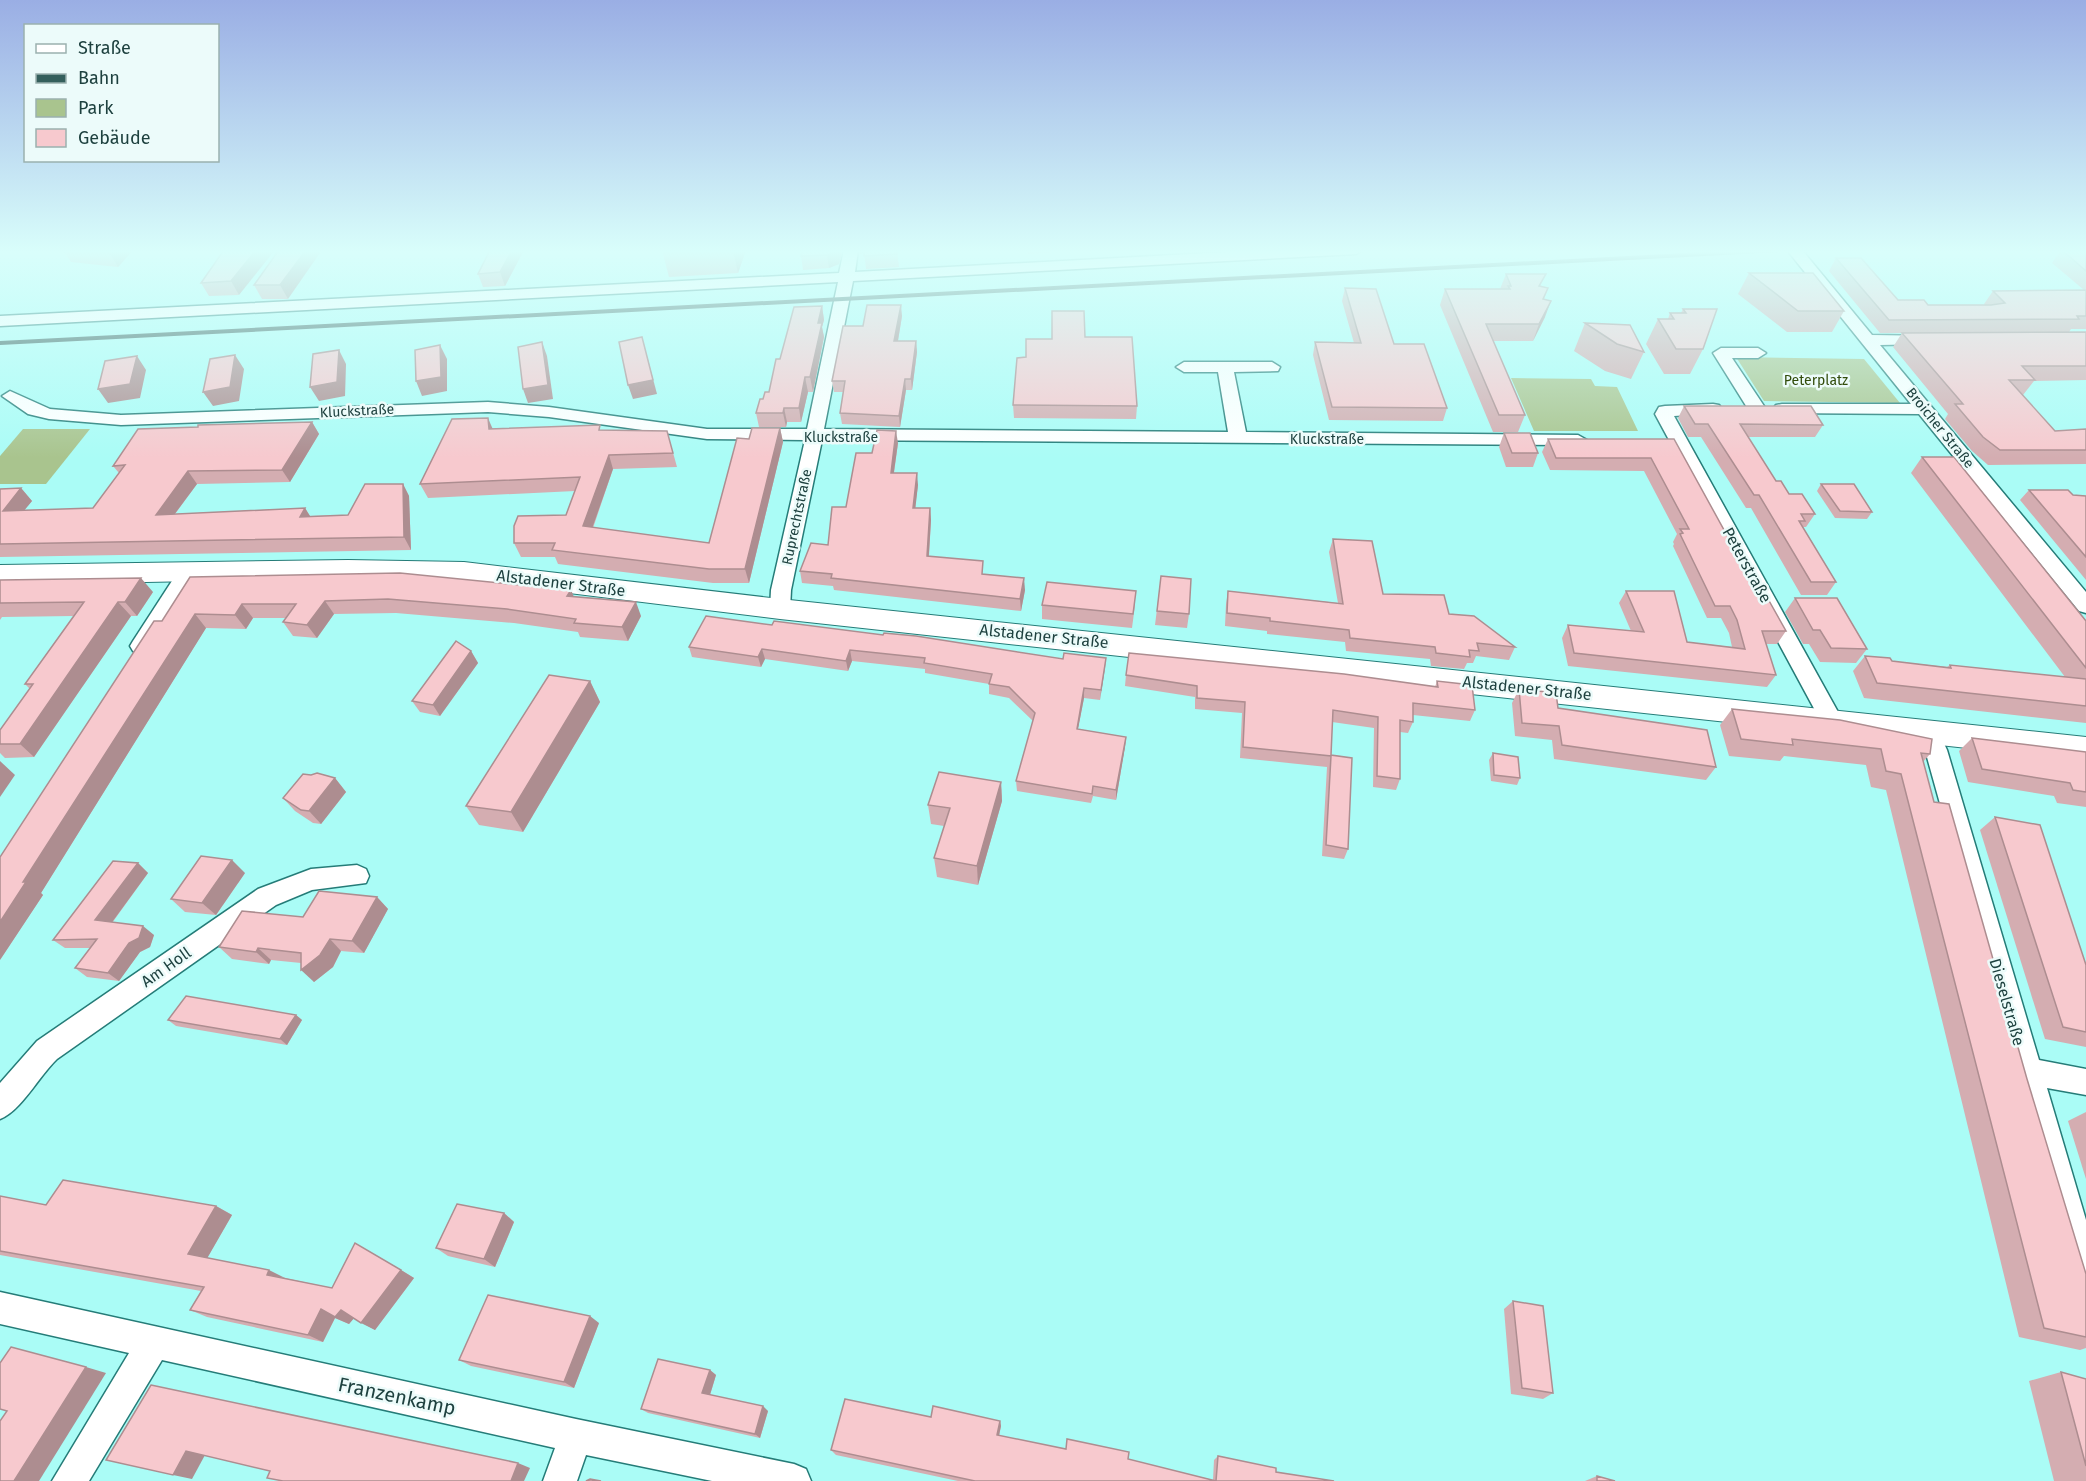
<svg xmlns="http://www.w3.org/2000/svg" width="2086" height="1481" viewBox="0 0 2086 1481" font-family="'Fira Sans',sans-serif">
<rect width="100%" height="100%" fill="#aafcf6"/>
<!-- green -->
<g fill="#a9c48e">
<polygon points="1736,357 1864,359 1900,403 1764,401"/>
<polygon points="1511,378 1591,379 1595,386 1617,387 1638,431 1534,431"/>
<polygon points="23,429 90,429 46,484 0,484 0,456"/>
</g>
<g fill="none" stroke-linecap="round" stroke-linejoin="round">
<!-- street casing -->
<g stroke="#257c78" stroke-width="3">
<g id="street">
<polygon points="844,250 858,250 855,272 1266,250 1363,250 1356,254 853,281 824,429 1228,432 1218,372 1184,372 1176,367 1184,362 1272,362 1280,367 1278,371 1234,372 1246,432 1578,435 1587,440 1578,445 822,440 791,590 790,609 787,614 780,616 773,614 770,609 771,590 805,440 707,439 549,417 488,412 121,425 49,419 28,414 2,396 10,391 50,409 121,415 488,402 549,407 707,429 807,429 838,282 0,326 0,316 839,273"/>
<polygon points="1787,250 1802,250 1872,335 1935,336 1937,339 1935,342 1929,344 1880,345 2086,592 2086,613 2079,611 1919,414 1776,413 1773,409 1776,405 1782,404 1911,404"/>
<polygon points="1721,348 1758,348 1766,353 1758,358 1732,358 1766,409 1763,413 1757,414 1748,409 1713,353"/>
<polygon points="1713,404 1719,405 1722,409 1719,413 1674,416 1843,721 1840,727 1832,730 1824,727 1655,414 1659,407 1665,406"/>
<polygon points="188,565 195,567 198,572 147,651 140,654 133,651 130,646 133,641 181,567"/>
<polygon points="1928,723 1936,726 1947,750 2039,1060 2086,1069 2086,1095 2047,1088 2086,1220 2086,1287 2075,1283 2071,1272 1925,750 1917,732 1920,726"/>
<path d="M357,865l9,4 3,7 -3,7 -54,7 -36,15 -219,154c-18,17 -36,52 -57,60v-36l37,-42 221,-152 53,-20z"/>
<polygon points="0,1292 576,1419 794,1464 806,1469 811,1481 712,1481 586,1455 577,1481 543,1481 555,1448 162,1360 89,1481 52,1481 129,1353 0,1324"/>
</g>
</g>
<!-- secondary casing -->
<g stroke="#257c78" stroke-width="2">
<polygon id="secondary" points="348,560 464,562 780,599 2086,737 2086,761 780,619 464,580 348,578 0,585 0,565"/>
</g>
<!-- street -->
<use href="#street" fill="#fff" fill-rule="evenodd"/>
<!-- secondary -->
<use href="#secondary" fill="#fff" fill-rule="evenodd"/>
<!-- rail -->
<polyline stroke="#345f5c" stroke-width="4" points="0,343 1781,250"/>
</g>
<!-- wall -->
<g fill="#d4adb1">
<polygon points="63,250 133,250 118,267 71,262"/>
<polygon points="224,250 239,295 209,296 201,283"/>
<polygon points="279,250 288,299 262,299 254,285"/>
<polygon points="524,250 505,286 483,287 478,274"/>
<polygon points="662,250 746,250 738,273 669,277"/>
<polygon points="843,250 839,264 829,268 803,270 801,256"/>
<polygon points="859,250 897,250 899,267 866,269 864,252 860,254"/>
<polygon points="1028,250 1049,250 1049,253 1028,254"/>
<polygon points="2061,250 2086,250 2086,329 2071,329 2069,332 2086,332 2086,380 2034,381 2023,395 2022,395 2055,431 2086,429 2086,464 1988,465 1972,451 1945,419 1948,414 1893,347 1902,333 1880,333 1829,271 1836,258 1898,300 1928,305 1985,305 1984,304 1993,291 2084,290 2052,263"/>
<polygon points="1749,273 1844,311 1832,332 1787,332 1738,294"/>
<polygon points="1506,274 1548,288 1544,299 1545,317 1533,341 1493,341 1525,415 1518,432 1493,432 1440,305 1445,289 1500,289"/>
<polygon points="1345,288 1394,344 1447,408 1443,421 1329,420 1313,355 1315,342 1354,343 1342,301"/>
<polygon points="822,306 824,320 822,327 824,337 813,392 808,392 801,422 787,422 786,427 759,427 756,413 769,392 780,359"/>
<polygon points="1683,309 1717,309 1703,349 1690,374 1664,374 1646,344 1658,319 1668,319 1670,313 1681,313"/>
<polygon points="902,316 898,341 916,341 917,352 912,390 906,390 900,427 842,424 840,413 843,392 834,392 832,381 863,326"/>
<polygon points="1585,323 1644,352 1631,379 1605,371 1574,351"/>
<polygon points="1085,337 1137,406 1136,419 1014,418 1013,405 1026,357 1052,339"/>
<polygon points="1684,406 1823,425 1815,437 1748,437 1776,481 1789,494 1815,514 1806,527 1802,527 1836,582 1827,595 1801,595 1751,508 1746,508 1701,437 1688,437 1678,418"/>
<polygon points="312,422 319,434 290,482 197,484 175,514 305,508 310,516 348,515 403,484 409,496 411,550 0,557 0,489 21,488 32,501 24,510 93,508 119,473 113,466 198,427"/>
<polygon points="780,428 783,442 749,583 713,583 558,564 555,557 521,557 514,543 566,515 575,491 428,498 420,484 492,429 667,431 677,467 613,469 593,528 709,543 749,439"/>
<polygon points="1504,433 1538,453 1533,467 1506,467 1499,447"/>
<polygon points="1548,439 1674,439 1762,599 1786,631 1777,644 1766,644 1776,675 1767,687 1568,666 1562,638 1568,625 1631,631 1619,603 1626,591 1687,642 1732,647 1729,633 1721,618 1707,618 1673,546 1674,544 1673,542 1677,534 1644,471 1550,470 1542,452"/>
<polygon points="898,443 894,473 918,485 915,508 930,508 931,520 929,556 984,574 1025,590 1021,611 834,590 833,586 802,583 800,571 828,545 872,453"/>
<polygon points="1922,457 2086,621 2086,723 1864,698 1853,671 1865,656 1892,661 1947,667 1950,665 2065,677 1911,473"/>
<polygon points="1821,484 1872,512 1867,519 1835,518 1817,491"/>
<polygon points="2029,490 2073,495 2086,496 2086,580 2020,500"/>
<polygon points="1333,539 1383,594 1449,614 1515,647 1509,660 1476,656 1473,663 1467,663 1464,669 1431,666 1430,659 1346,651 1345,642 1267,634 1267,631 1225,626 1226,604 1228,591 1338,603 1329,552"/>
<polygon points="1161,576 1189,614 1187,628 1155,625"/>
<polygon points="190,577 571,590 573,596 641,616 628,641 580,637 578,632 514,623 396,613 334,614 317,638 293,636 283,622 286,618 253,618 246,629 206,628 41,893 43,895 0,960 162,621"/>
<polygon points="0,580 153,592 137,616 131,616 34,757 5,758 0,753 0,744 30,689 25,684 73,616 2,617 0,620"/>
<polygon points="1795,598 1867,649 1856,663 1820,662 1809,644 1803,644 1785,612"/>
<polygon points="1042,605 1135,605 1132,628 1042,619"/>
<polygon points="772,625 1063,659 1106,658 1100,700 1084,698 1078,729 1126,737 1125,747 1116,800 1093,796 1091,803 1017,791 1016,781 1033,721 1009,698 989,694 989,684 925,673 925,669 852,661 848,671 765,659 761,667 692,657 689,647"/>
<polygon points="471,651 478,663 440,716 420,712 412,701"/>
<polygon points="1126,675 1435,687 1437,681 1475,710 1470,721 1413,715 1413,722 1408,733 1400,732 1400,779 1396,790 1373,787 1374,728 1332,722 1331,755 1348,849 1344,859 1322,856 1327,767 1240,758 1242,713 1195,709 1195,697 1125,686"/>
<polygon points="590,681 600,702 523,832 479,825 466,806"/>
<polygon points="1519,689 1558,708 1716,767 1706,780 1554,759 1552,740 1515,736 1512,703"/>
<polygon points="1732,709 1930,754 1923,762 1934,802 2027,1079 2086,1274 2086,1348 2080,1350 2019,1337 1886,790 1871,787 1866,765 1784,756 1780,761 1729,756 1720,725"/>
<polygon points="1972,738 2086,752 2086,807 2057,803 2054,796 1968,782 1959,751"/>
<polygon points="1493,753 1520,778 1517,785 1491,781 1489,760"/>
<polygon points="311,775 335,778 346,792 321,824 313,823 295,811 283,798"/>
<polygon points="1001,782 1002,801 978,885 937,877 934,858 944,826 931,824 928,805"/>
<polygon points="1995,817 2086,965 2086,1047 2045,1039 1980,830"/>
<polygon points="138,863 148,873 112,923 154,935 150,947 140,952 119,981 87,977 75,968 90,948 65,948 53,940"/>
<polygon points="245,873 216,915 185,912 171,899"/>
<polygon points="377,897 388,909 364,953 341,951 333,967 314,982 301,963 271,960 269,964 232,959 219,947 303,917"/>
<polygon points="296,1015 302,1020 287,1045 176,1026 168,1020"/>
<polygon points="2086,1112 2086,1179 2068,1121"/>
<polygon points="0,1196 46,1205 216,1206 232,1215 207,1258 285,1278 332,1288 401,1270 414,1278 375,1330 354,1318 349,1324 335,1318 323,1342 207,1317 190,1310 201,1291 0,1255"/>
<polygon points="504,1213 514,1222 495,1267 448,1256 436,1248"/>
<polygon points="1513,1301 1553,1393 1543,1399 1511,1394 1504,1309"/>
<polygon points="599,1323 574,1388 471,1366 459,1360"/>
<polygon points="710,1370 716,1375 710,1395 768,1411 760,1438 648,1413 641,1409"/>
<polygon points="2061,1372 2086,1379 2086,1481 2054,1481 2029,1381"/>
<polygon points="931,1417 1000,1421 1001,1426 999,1436 1066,1449 1128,1459 1213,1480 1214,1460 1218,1456 1276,1472 1334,1481 958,1481 836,1455 831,1450"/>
<polygon points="1597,1476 1615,1481 1585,1481"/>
</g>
<!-- shaded-wall -->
<g fill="#ad8d90">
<polygon points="108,250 133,250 118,267"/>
<polygon points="256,250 275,250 239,295 231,281"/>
<polygon points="306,250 322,250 288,299 280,285"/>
<polygon points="512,250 524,250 505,286 500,272"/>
<polygon points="733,250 746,250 738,273"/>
<polygon points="837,250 843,250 839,264 829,268 827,255"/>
<polygon points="859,250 865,250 866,252 860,254"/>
<polygon points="1551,301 1545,317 1533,341 1539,324"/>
<polygon points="901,305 902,316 896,352 894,341"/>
<polygon points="822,306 824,320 822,327 824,337 813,392 810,377 818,323"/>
<polygon points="642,337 657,394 633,399 628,385"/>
<polygon points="916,341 917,352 912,390 911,379"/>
<polygon points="542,342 547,356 553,399 528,403 523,389"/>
<polygon points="440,345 447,359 447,391 422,396 416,381"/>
<polygon points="339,350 346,364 345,396 319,401 310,387"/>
<polygon points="235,355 244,369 239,401 213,406 203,392"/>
<polygon points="137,356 146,370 140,398 108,403 98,389"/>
<polygon points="805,377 808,392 801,422 799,408"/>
<polygon points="905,379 906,390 900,427 899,416"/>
<polygon points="784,408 787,422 786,427 783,413"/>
<polygon points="488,418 494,432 489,429"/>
<polygon points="312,422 319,434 290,482 282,470"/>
<polygon points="780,428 783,442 749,583 745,569"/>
<polygon points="896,431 898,443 892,485 891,473"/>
<polygon points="609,455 613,469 588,540 583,526"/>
<polygon points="188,471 197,484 165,527 156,515"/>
<polygon points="917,473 918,485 914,520 913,508"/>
<polygon points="403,484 409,496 411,550 404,537"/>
<polygon points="21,488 32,501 14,523 3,511"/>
<polygon points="305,508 313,521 300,517"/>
<polygon points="930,508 931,520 928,568 927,556"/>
<polygon points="141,578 153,592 137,616 125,602"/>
<polygon points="1024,578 1025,590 1021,611 1020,599"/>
<polygon points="571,590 577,604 567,596"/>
<polygon points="325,601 334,614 317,638 307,625"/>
<polygon points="118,602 131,616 34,757 20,744"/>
<polygon points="636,602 641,616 628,641 622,627"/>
<polygon points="242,604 253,618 246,629 235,615"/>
<polygon points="195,614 206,628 41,893 43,895 0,960 0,922 23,882"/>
<polygon points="762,649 765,659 761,667 758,657"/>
<polygon points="850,650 852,661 848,671 846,661"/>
<polygon points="471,651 478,663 440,716 433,705"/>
<polygon points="1106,658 1105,668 1100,700 1101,690"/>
<polygon points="590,681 600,702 523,832 511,812"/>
<polygon points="1084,688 1084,698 1076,739 1077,729"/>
<polygon points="1126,737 1125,747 1116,800 1116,790"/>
<polygon points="0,761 15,775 0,797"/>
<polygon points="335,778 346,792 321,824 309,811"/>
<polygon points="1001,782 1002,801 978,885 977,866"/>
<polygon points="232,860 245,873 216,915 202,903"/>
<polygon points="138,863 148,873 107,929 95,920"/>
<polygon points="377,897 388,909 364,953 352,941"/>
<polygon points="143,926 154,935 150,947 140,952 119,981 108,973 129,943"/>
<polygon points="330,939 341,951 333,967 314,982 301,970"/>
<polygon points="258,948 271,960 269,964 256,952"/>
<polygon points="296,1015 302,1020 287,1045 280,1039"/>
<polygon points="216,1206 232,1215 205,1262 188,1254"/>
<polygon points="504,1213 514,1222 495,1267 484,1259"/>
<polygon points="269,1270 285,1278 267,1275"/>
<polygon points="401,1270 414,1278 375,1330 361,1323"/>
<polygon points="321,1309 341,1310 355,1317 349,1324 335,1318 323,1342 308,1335"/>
<polygon points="590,1316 599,1323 574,1388 564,1382"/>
<polygon points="86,1367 106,1373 39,1481 14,1481"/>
<polygon points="710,1370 716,1375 709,1398 702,1393"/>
<polygon points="763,1406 768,1411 760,1438 755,1434"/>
<polygon points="1000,1421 1001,1426 998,1440 997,1435"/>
<polygon points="186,1451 205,1455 192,1479 173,1475"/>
<polygon points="518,1463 530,1468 524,1481 511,1481"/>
</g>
<!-- building -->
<g fill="#f7c9ce" stroke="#ad8d90" stroke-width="1.5">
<polygon points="224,250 256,250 231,281 201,283"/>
<polygon points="279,250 306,250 280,285 254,285"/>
<polygon points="490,250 512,250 500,272 478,274"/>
<polygon points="802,250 837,250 827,255 801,256"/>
<polygon points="864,250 897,250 897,254 864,256"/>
<polygon points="2062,250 2086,250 2086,271"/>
<polygon points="1836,258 1861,258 1898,300 1924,300 1928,305 1991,305 2005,303 1993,291 2086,290 2086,316 2077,316 2079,319 1889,320"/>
<polygon points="1749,273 1813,273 1844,311 1798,311"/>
<polygon points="1506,274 1546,274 1539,286 1548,288 1543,299 1551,301 1539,324 1486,324 1525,415 1499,415 1445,289 1510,289 1508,286 1511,286"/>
<polygon points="1345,288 1376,289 1394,344 1424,344 1447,408 1332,407 1315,342 1361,343"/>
<polygon points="867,305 901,305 894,341 916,341 911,379 905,379 899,416 840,413 845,381 832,381 843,326 863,326"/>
<polygon points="822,306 818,323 822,323 810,377 805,377 799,408 784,408 783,413 756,413 760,399 763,399 765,392 769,392 776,359 780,359 794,307"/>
<polygon points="1683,309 1717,309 1703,349 1676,349 1658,319 1674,319 1670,313 1686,313"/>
<polygon points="1052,311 1084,311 1085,337 1132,337 1137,406 1013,405 1017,358 1026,357 1026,339 1052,339"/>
<polygon points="1585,323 1630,325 1644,352 1617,344"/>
<polygon points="2086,332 2086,366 2022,366 2035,380 2009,380 2055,431 2086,429 2086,450 2000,450 1983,437 1955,404 1963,404 1902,333"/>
<polygon points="642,337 653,380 628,385 619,342"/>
<polygon points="542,342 548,385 523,389 518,347"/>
<polygon points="440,345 441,377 416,381 415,350"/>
<polygon points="339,350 337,382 310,387 313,354"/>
<polygon points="235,355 230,387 203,392 210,359"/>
<polygon points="137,356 130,384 98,389 105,361"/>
<polygon points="1684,406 1811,406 1823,425 1740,424 1776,481 1781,481 1789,494 1802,494 1815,514 1801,514 1805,521 1799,521 1836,582 1811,582 1759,495 1754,495 1708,424 1695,424"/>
<polygon points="488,418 489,429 600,425 599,430 667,431 673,453 609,455 583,526 709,543 737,438 749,439 752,428 780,428 745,569 709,569 552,550 555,543 514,543 514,526 518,516 566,515 580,477 420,484 452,419"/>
<polygon points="312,422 282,470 188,471 156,515 305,508 300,517 348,515 365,484 403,484 404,537 0,544 0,489 21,488 3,511 93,508 125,465 113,466 138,429 198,427 198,425"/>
<polygon points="877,430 896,431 891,473 917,473 913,508 930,508 927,556 983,561 982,574 1024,578 1020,599 831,578 832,574 800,571 811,543 828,545 832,507 846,507 856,453 872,453"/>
<polygon points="1504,433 1530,433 1538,453 1512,453"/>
<polygon points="1548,439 1674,439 1762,599 1768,599 1786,631 1762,631 1776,675 1574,653 1568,625 1644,632 1626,591 1674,591 1687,642 1745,649 1737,620 1730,606 1715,606 1680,534 1683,533 1680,529 1689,529 1651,458 1556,458"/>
<polygon points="1922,457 1954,457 2086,621 2086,668"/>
<polygon points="1821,484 1854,484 1872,512 1840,511"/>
<polygon points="2029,490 2068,490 2073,495 2086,496 2086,557"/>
<polygon points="1333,539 1372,541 1383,594 1444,595 1449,614 1474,616 1515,647 1477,643 1479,651 1469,650 1470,657 1436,653 1435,647 1350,638 1349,630 1270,621 1270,618 1227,613 1228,591 1343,604"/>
<polygon points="400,573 571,590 567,596 636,602 622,627 574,623 576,619 507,609 388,599 325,601 307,625 283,622 296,604 242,604 235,615 195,614 23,882 26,882 0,922 0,857 154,621 162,621 190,577"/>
<polygon points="1161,576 1191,579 1189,614 1157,611"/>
<polygon points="141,578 125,602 118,602 20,744 0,744 0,730 33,684 25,684 84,602 0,603 0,580"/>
<polygon points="1047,582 1136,591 1133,614 1042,605"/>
<polygon points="1795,598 1837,598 1867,649 1831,648 1820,630 1813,630"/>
<polygon points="706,616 772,625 774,621 883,635 884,633 916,636 1063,659 1064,653 1106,658 1101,690 1084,688 1077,729 1126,737 1116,790 1093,786 1092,794 1016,781 1035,713 1009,687 989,684 992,674 924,663 925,658 850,650 846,661 762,649 758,657 689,647"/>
<polygon points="456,641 471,651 433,705 412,701"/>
<polygon points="1129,653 1344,674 1438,687 1437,681 1472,685 1475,710 1413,703 1413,722 1400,720 1400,779 1377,776 1378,717 1333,710 1331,755 1352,758 1348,849 1326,845 1331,756 1243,747 1245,702 1197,698 1197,686 1126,675"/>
<polygon points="1865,656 1890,658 1892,661 1951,668 1950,665 2086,679 2086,706 1877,683"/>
<polygon points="549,675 590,681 511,812 466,806"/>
<polygon points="1519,689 1556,693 1558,708 1707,730 1716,767 1562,745 1559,726 1522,723"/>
<polygon points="1732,709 1840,720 1932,739 1930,754 1921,753 1934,802 1949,804 2027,1079 2086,1274 2086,1337 2044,1328 1901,774 1886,771 1881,749 1792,739 1793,745 1741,739"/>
<polygon points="1972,738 2086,752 2086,792 2073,790 2070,783 1982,769"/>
<polygon points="1493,753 1518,757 1520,778 1494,775"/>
<polygon points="939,772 1001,782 977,866 934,858 950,808 928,805"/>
<polygon points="317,773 335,778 309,811 301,810 283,798 303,774 311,775"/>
<polygon points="1995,817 2040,825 2086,965 2086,1032 2063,1027"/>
<polygon points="201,856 232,860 202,903 171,899"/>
<polygon points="113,861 138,863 95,920 143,926 139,938 129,943 108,973 75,968 97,939 53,940"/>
<polygon points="319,891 377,897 352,941 330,939 320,955 301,970 301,953 258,948 256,952 219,947 242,911 303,917"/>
<polygon points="186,996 296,1015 280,1039 168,1020"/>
<polygon points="63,1180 216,1206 188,1254 269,1270 267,1275 332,1288 355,1243 401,1270 361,1323 341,1310 335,1317 321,1309 308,1335 190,1310 204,1287 0,1251 0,1196 46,1205"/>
<polygon points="457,1204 504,1213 484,1259 436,1248"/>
<polygon points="488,1295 590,1316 564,1382 459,1360"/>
<polygon points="1513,1301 1543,1306 1553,1393 1522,1388"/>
<polygon points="11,1347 86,1367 14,1481 0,1481 0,1421 7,1411 0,1409 0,1363"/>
<polygon points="658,1359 710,1370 702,1393 763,1406 755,1434 641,1409"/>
<polygon points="2061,1372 2086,1379 2086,1466"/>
<polygon points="151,1385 518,1463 511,1481 283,1481 267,1478 270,1471 186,1451 173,1475 106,1460"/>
<polygon points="845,1399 931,1417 933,1406 1000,1421 997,1435 1066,1449 1067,1439 1129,1452 1128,1459 1216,1481 1218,1456 1276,1468 1276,1472 1334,1481 975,1481 831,1450"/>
<polygon points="1597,1476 1615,1481 1597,1481"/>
<polygon points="590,1479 601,1481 586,1481"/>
</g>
<!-- sky -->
<linearGradient id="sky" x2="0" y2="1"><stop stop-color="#9aaee4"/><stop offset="0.55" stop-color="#d9fefb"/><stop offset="1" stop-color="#d9fefb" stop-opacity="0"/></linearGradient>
<rect width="2086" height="458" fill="url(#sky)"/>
<g text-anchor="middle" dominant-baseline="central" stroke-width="5" stroke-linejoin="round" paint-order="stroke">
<!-- far-park labels -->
<g font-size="14" fill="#324c0b" stroke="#ecfbfa">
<text x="1816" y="380">Peterplatz</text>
</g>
<!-- far-street labels -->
<g font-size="14" fill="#1e413f" stroke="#ecfbfa">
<text transform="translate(357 411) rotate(-3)">Kluckstraße</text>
<text transform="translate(1940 428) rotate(51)">Broicher Straße</text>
<text x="841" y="437">Kluckstraße</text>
<text x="1327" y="439">Kluckstraße</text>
<text transform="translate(797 517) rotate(-78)">Ruprechtstraße</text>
</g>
<!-- street labels -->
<g font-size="16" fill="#1e413f" stroke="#ecfbfa">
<text transform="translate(1747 565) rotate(61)">Peterstraße</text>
<text transform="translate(561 583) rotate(7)">Alstadener Straße</text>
<text transform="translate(1044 636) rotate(6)">Alstadener Straße</text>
<text transform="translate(1527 688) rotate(6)">Alstadener Straße</text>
<text transform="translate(166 967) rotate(-35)">Am Holl</text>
<text transform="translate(2007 1002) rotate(74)">Dieselstraße</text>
</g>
<!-- near-street labels -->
<g font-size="20" fill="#1e413f" stroke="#ecfbfa">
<text transform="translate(397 1396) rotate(12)">Franzenkamp</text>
</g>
</g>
<!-- legend -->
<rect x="24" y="24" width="195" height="138" fill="#ecfbfa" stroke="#9ab1af" stroke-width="1.5"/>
<rect x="36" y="44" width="30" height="9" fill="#ffffff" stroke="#9ab1af" stroke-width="1.5"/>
<text x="78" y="54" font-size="18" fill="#1e413f">Straße</text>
<rect x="36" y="74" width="30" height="9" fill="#345f5c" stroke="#9ab1af" stroke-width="1.5"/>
<text x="78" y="84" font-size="18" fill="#1e413f">Bahn</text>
<rect x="36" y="99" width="30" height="18" fill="#a9c48e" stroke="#9ab1af" stroke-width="1.5"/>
<text x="78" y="114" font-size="18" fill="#1e413f">Park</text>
<rect x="36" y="129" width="30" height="18" fill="#f7c9ce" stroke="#9ab1af" stroke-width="1.5"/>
<text x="78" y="144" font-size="18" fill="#1e413f">Gebäude</text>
</svg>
